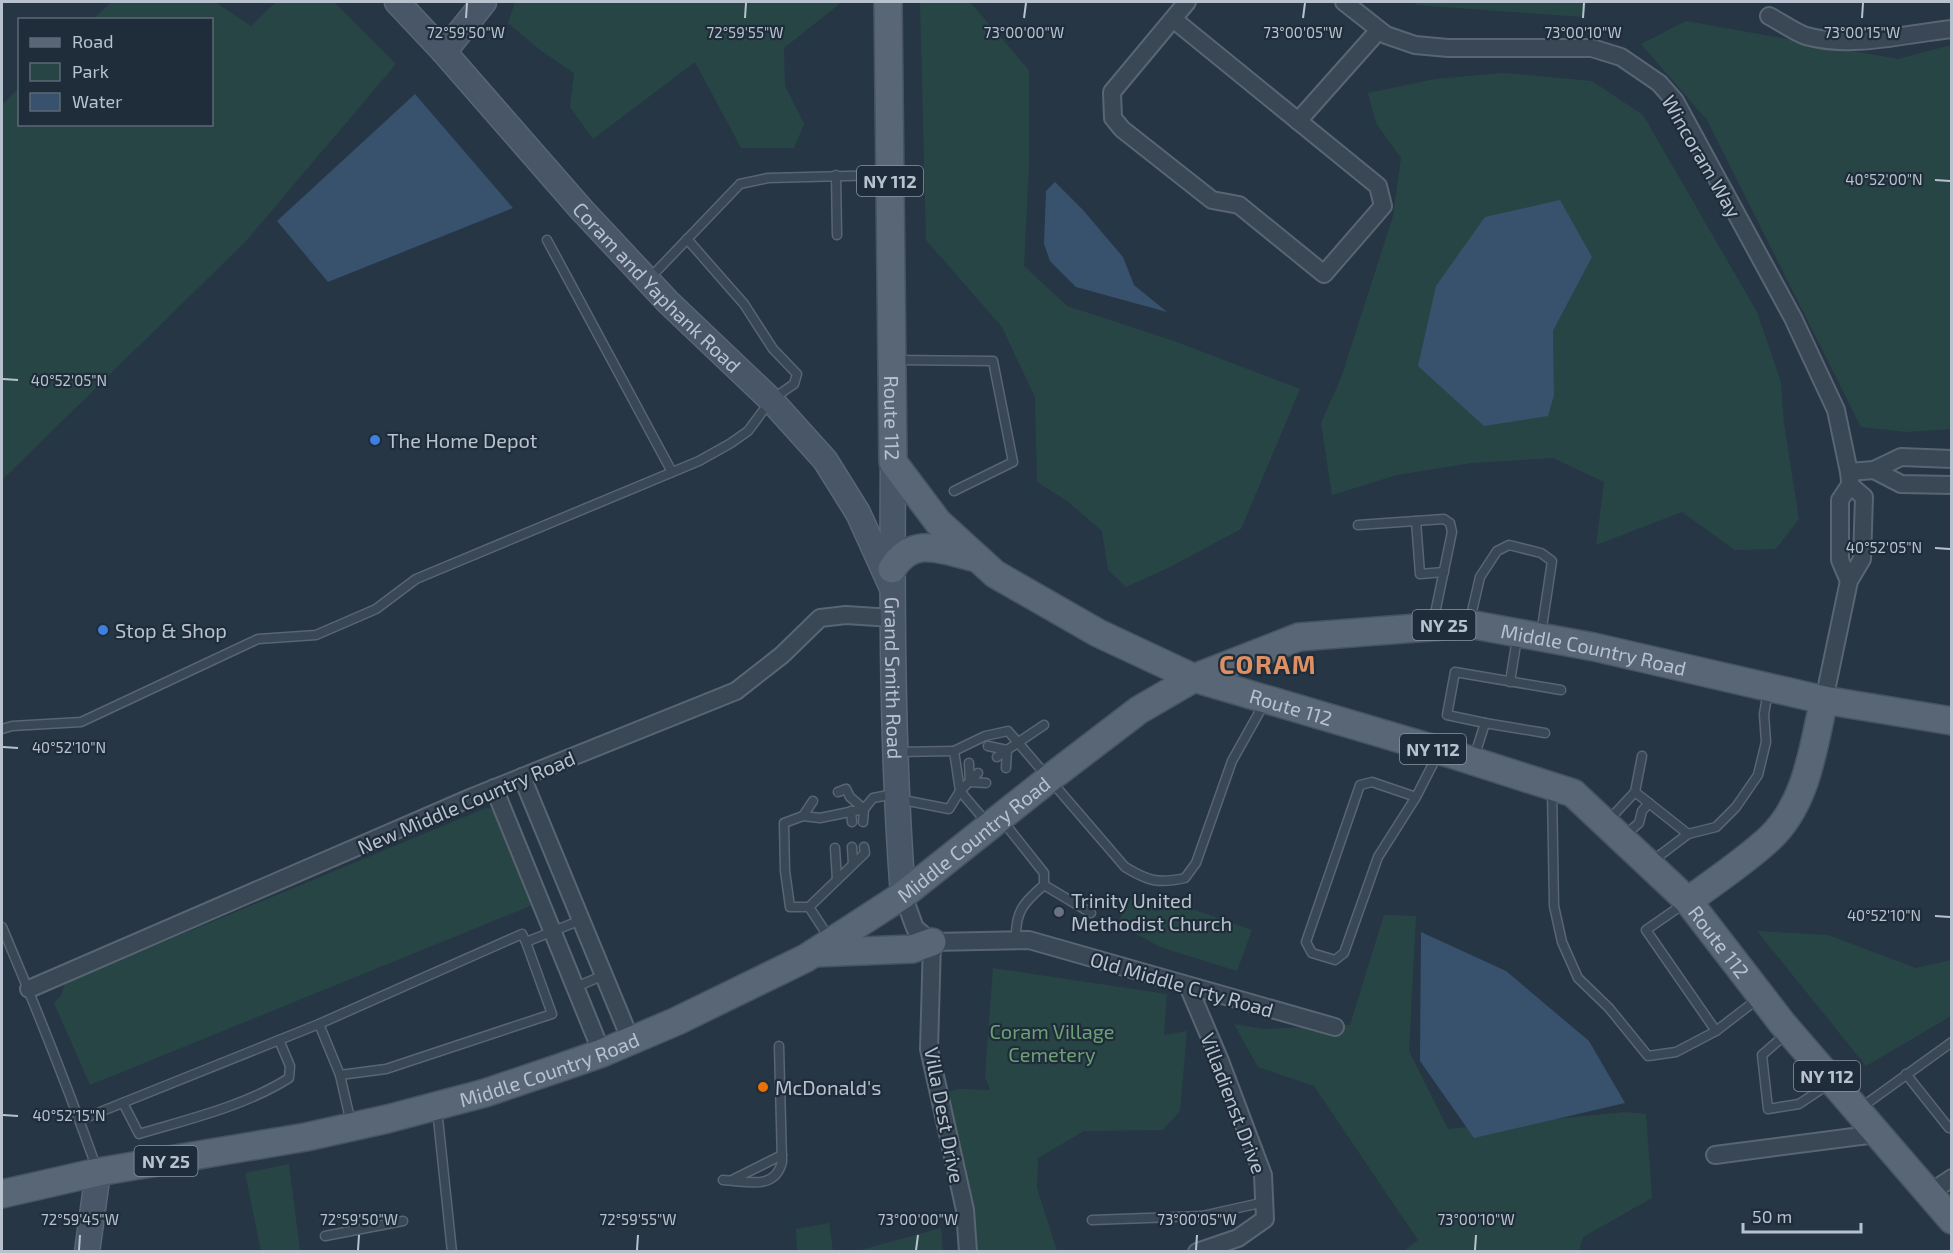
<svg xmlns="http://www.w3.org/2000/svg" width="1953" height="1253" viewBox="0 0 1953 1253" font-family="'Exo 2',sans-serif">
<rect width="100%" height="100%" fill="#263645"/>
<!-- green -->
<g fill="#284546" fill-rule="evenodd">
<polygon points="112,2 215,2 251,26 276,2 334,2 396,64 245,242 2,480 2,105 19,88 20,124 212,124 212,20 93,19"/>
<polygon points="515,2 842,2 784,48 785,86 804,124 794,148 741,148 695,62 593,139 570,107 574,73 540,50 508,23"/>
<polygon points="920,2 970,2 1029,70 1029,165 1024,266 1067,306 1174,341 1300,389 1241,529 1168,568 1126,587 1108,570 1102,531 1067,501 1037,482 1035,397 1002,327 926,240"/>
<polygon points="1417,2 1587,2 1583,17 1415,5"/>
<polygon points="1686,21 1898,59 1951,45 1951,429 1906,432 1861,427 1707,120 1641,44"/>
<path d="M1504,73l88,8 51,34 114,197 24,70 3,42 15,95 -23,30 -41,1 -53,-38 -86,33 8,-63 -51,-24 -82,5 -74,12 -65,20 -11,-72 20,-45 52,-162 8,-58 -25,-35 -8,-30 67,-14zM1592,257l-39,74 1,64 -135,-29z"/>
<polygon points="486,808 495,809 535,904 90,1085 54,1003 61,996 65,983"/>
<polygon points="1128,899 1195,910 1252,930 1237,971 1160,947 1118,924"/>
<polygon points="1384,915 1416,916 1409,1051 1448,1129 1626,1112 1646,1114 1652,1198 1583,1237 1579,1251 1404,1251 1418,1240 1314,1086 1258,1067 1234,1024 1264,1029 1350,1025"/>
<polygon points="1757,931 1828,935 1916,968 1951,960 1951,1016 1866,1066"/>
<polygon points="993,968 1167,994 1164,1035 1187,1031 1180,1111 1163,1130 1084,1131 1038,1158 1037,1188 1057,1251 976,1251 973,1206 946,1092 960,1089 990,1090 985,1077"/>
<polygon points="289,1164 300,1251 261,1251 245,1173"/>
<polygon points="829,1223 833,1251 797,1251 796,1229"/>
<polygon points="941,1228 943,1251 857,1251"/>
</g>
<!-- water -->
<g fill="#38526d">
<polygon points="415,94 513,208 328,282 277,221"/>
<polygon points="1055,182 1083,210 1123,257 1134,285 1167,312 1076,287 1050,261 1044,244 1046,191"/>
<polygon points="1560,200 1592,257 1553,331 1554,395 1548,416 1484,426 1418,366 1436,286 1485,217"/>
<polygon points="1421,932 1506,971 1589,1041 1625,1103 1474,1138 1420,1061"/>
</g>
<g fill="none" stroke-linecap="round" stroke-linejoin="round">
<!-- lane casing -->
<g stroke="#596572" stroke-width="11">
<g id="lane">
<polyline points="836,175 837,235"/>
<polyline points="547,240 672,472"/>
<polyline points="649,279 740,184 768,178 886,175"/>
<polyline points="894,360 993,361 1013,462 954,491"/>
<polyline points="1416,521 1420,574 1444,572"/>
<polyline points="1358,525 1444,519 1450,523 1452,532 1433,623"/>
<polyline points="1470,620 1480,577 1497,551 1509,545 1541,553 1552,561 1541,634"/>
<polyline points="1510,682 1517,638"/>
<polyline points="1485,723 1447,715 1455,672 1561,690"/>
<polyline points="2,729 12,726 81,722 258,639 316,635 376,609 416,579 699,461 731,443 748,431 771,400 794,384 797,374 773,349 744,304 687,239"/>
<polyline points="988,746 1007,750 997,757"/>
<polyline points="897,752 954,751"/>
<polyline points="1642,756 1635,792 1688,834"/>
<polyline points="1474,758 1485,723 1545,733"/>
<polyline points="969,763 970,782 986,783"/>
<polyline points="1006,768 1007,750 1044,725"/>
<polyline points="978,773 960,791 988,824"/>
<polyline points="1552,789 1554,906 1562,942 1578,978 1609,1008 1648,1056 1676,1052 1716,1031"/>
<polyline points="838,792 846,789 850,797 864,809 863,822"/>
<polyline points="1416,797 1372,782 1360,785 1306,942 1312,953 1335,960 1344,953 1378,857 1416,797 1438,754"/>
<path d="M898,799l51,10 11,-18 -6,-40 31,-15 23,-5 117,136c23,14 33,17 60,11l11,-15 36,-102 33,-59"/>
<polyline points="851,811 852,822"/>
<polyline points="803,816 813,801"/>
<path d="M1002,820l42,53v12c-21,18 -29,27 -28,55"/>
<polyline points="1607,822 1635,792"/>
<polyline points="1625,835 1639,823 1642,811 1649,803"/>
<polyline points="852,847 853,864"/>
<polyline points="835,848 837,880"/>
<polyline points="1651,862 1688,834 1716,827 1736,807 1758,775 1766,742 1764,714 1768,691"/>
<polyline points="1044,885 1091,913"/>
<polyline points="1685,903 1646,930 1716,1031 1759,998"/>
<polyline points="809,907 865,853 864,847"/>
<path d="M2,927c34,80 66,161 95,242"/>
<polyline points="830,939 809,907 790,907 785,871 784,823 803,816 820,818 864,809 873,798 894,794"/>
<polyline points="576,987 604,975"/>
<polyline points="1786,1034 1762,1055 1768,1109 1799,1104 1829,1084"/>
<polyline points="1906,1074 1949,1128 1952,1127"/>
<polyline points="340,1075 386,1069 552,1014 526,942 581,920"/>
<path d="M123,1103l16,31c50,-15 106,-28 150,-56l1,-12 -11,-26"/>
<polyline points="437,1109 452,1252"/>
<polyline points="1859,1109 1952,1042"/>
<polyline points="80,1120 319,1024"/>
<polyline points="351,1123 340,1075 319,1024 522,934 526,942"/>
<path d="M723,1180c23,1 52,11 59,-18l-3,-116"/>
<polyline points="732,1180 782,1155"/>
<polyline points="1092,1220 1202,1216 1265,1202"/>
<polyline points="325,1236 403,1221"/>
</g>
</g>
<!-- street casing -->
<g stroke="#596572" stroke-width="20">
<g id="street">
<polyline points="1344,2 1386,35 1415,45 1448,48 1592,48 1621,57 1659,83 1675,101 1793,318 1836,410 1849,472"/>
<path d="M1769,16c12,6 25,16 37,20 47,13 98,-2 146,-7"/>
<polyline points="1173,19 1378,186 1383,206 1324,274 1239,205 1212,200 1122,129 1113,118 1112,92 1187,2"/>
<polyline points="1298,121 1379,30"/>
<polyline points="1874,470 1901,484 1952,485"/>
<polyline points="1850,481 1849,472 1874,470 1901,457 1952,459"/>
<polyline points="1824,700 1849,581 1862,559 1864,497 1850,485 1840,500 1840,560 1849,581"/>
<polyline points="522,777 631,1041"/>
<polyline points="494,788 602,1053"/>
<polyline points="903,895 915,928 932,942 1029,940 1335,1027"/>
<polyline points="932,942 929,1049 965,1210 968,1252"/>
<polyline points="1188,986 1220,1061 1263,1175 1265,1219 1238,1238 1197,1252"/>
<polyline points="29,989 470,798 736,691 782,655 820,618 846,615 892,618"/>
<polyline points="1715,1155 1876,1134"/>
<polyline points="1928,1194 1952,1178"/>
</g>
</g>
<!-- secondary casing -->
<g stroke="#596572" stroke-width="27">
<g id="secondary">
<path id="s1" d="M397,2l47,50 137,157 87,93 103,98 54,60 33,53 34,75"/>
<polyline points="444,52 484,2"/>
<path id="s2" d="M893,462c-1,144 -1,289 10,433"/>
<polyline points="87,1252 98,1172"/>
</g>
</g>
<!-- primary casing -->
<g stroke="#475361" stroke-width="30">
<g id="primary">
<path id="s3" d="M888,2l5,460 45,60 57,52 103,59 96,45 254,75 125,40 115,108 94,122 170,197"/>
<path d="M892,569c21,-35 52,-18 85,-11"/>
<path d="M1688,901c27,-20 56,-39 81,-62 38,-35 44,-91 55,-139"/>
<polyline points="814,953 912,949 932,942"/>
<path id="s4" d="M2,1194l96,-22 208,-35 81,-18 98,-26 77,-26 40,-14 75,-32 129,-63 97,-63 147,-117 89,-68 55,-32 105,-41 170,-13 125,23 230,53 128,21"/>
</g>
</g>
<!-- lane -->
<use href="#lane" stroke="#3a4755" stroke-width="8"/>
<!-- street -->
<use href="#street" stroke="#3a4755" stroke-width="16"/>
<!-- secondary -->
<use href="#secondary" stroke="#485668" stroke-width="24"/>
<!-- primary -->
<use href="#primary" stroke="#586675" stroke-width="27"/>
</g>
<!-- ticks -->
<path fill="none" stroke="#b8c2ce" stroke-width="2" d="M466,18l1,-15M745,18l1,-15M1024,18l2,-15M1303,18l2,-15M1583,18l1,-15M1862,18l1,-15M1935,180l15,1M3,379l15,1M1935,548l15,1M3,747l15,1M1935,916l15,1M3,1115l15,1M79,1250l1,-15M358,1250l1,-15M637,1250l1,-15M916,1250l2,-15M1196,1250l1,-15M1475,1250l1,-15"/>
<!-- markers -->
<g fill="#3f7fe0" stroke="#1f2c3a" stroke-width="2">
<circle cx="375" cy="440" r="6"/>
<circle cx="103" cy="630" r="6"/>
</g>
<circle fill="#6b7280" stroke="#1f2c3a" stroke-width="2" cx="1059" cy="912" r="6"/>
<circle fill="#e8710a" stroke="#1f2c3a" stroke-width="2" cx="763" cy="1087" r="6"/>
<g text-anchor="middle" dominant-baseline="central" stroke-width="4.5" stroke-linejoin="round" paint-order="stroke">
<!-- shield labels -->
<g fill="#1f2c3a" stroke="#8a95a2" stroke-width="1.5">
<rect x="857" y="166" width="66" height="30" rx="4.5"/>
<rect x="1412.5" y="610" width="63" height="30" rx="4.5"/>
<rect x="1400" y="734" width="66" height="30" rx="4.5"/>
<rect x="1794" y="1061" width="66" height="30" rx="4.5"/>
<rect x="134.5" y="1146" width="63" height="30" rx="4.5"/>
</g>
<g font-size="18" font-weight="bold" fill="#b8c2ce">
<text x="890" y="181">NY 112</text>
<text x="1444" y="625">NY 25</text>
<text x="1433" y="749">NY 112</text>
<text x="1827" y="1076">NY 112</text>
<text x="166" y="1161">NY 25</text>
</g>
<!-- street labels -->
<g font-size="20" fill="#b8c2ce" stroke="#1f2c3a">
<text transform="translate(1702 156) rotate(60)">Wincoram Way</text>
<text stroke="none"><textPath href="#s1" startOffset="386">Coram and Yaphank Road</textPath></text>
<text stroke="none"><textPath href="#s3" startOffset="416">Route 112</textPath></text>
<text stroke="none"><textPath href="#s4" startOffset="1732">Middle Country Road</textPath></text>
<text stroke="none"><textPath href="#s2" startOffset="216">Grand Smith Road</textPath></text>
<text stroke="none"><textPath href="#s3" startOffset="938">Route 112</textPath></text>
<text transform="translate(466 802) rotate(-23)">New Middle Country Road</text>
<text stroke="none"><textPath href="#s4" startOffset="1048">Middle Country Road</textPath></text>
<text stroke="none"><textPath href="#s3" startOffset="1442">Route 112</textPath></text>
<text transform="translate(1182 984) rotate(16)">Old Middle Crty Road</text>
<text stroke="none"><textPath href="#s4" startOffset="562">Middle Country Road</textPath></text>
<text transform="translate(1234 1103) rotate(69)">Villadienst Drive</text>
<text transform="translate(945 1115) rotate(79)">Villa Dest Drive</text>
</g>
<!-- poi labels -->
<g font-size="20" fill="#b8c2ce" stroke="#1f2c3a" text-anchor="start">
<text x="387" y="440">The Home Depot</text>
<text x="115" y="630">Stop &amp; Shop</text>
<text x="1071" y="900">Trinity United<tspan x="1071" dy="23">Methodist Church</tspan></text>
<text x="775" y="1087">McDonald's</text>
</g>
<!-- park labels -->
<g font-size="20" fill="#6ea076" stroke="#1f2c3a">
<text x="1052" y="1031">Coram Village<tspan x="1052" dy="23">Cemetery</tspan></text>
</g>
<!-- district labels -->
<g font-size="26" font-weight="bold" letter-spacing="1.5" fill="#dd9064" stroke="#1f2c3a">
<text x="1268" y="663">CORAM</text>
</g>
</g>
<g font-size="15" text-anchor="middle" fill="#b8c2ce" stroke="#1f2c3a" stroke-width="4.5" stroke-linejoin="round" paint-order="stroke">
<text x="466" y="38">72°59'50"W</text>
<text x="745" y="38">72°59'55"W</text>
<text x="1024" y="38">73°00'00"W</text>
<text x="1303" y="38">73°00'05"W</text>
<text x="1583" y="38">73°00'10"W</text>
<text x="1862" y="38">73°00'15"W</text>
<text x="1884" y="185">40°52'00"N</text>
<text x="69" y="386">40°52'05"N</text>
<text x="1884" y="553">40°52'05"N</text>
<text x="69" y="753">40°52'10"N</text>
<text x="1884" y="921">40°52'10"N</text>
<text x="69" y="1121">40°52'15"N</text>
<text x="80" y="1225">72°59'45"W</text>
<text x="359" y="1225">72°59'50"W</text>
<text x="638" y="1225">72°59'55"W</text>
<text x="918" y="1225">73°00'00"W</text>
<text x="1197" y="1225">73°00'05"W</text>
<text x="1476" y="1225">73°00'10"W</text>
</g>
<!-- border -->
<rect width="1953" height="1253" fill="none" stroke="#b8c2ce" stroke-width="6"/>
<!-- legend -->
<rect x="18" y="18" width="195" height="108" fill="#1f2c3a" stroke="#5c6875" stroke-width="1.5"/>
<rect x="30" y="38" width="30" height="9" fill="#586675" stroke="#5c6875" stroke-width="1.5"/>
<text x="72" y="48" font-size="18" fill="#b8c2ce">Road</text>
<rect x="30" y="63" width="30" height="18" fill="#284546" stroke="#5c6875" stroke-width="1.5"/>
<text x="72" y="78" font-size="18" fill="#b8c2ce">Park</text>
<rect x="30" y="93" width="30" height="18" fill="#38526d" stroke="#5c6875" stroke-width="1.5"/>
<text x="72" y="108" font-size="18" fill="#b8c2ce">Water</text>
<!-- scale -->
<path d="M1743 1223v9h118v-9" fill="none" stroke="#b8c2ce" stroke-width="3"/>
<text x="1752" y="1223" font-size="18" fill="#b8c2ce" stroke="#1f2c3a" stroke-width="4.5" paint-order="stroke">50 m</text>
</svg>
